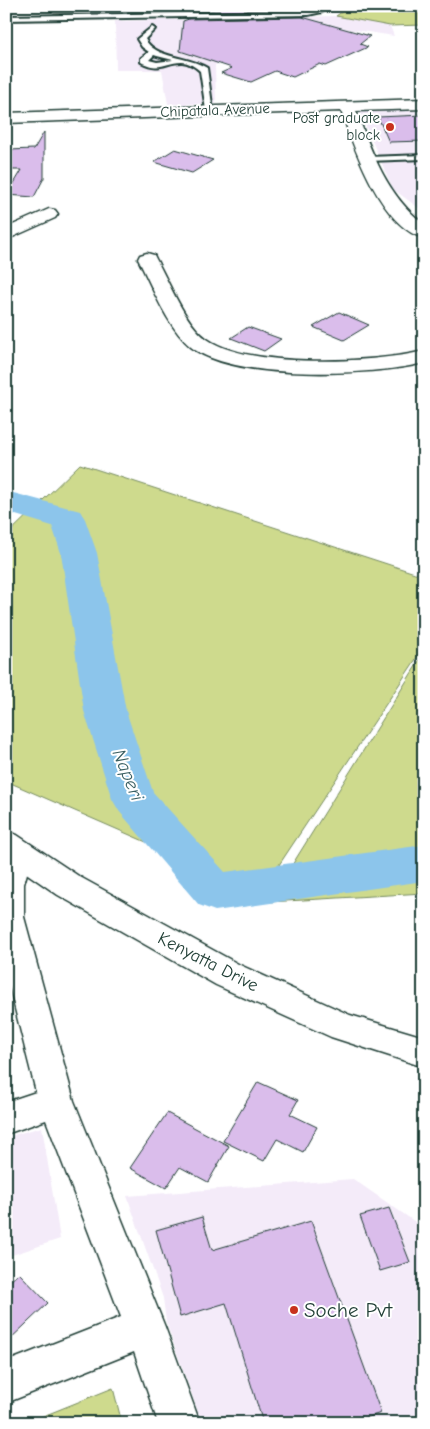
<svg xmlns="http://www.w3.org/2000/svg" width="430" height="1429" viewBox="0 0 430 1429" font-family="'Comic Neue',sans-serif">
<rect width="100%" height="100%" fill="#fff"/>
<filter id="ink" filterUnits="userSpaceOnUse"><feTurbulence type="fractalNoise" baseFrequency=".02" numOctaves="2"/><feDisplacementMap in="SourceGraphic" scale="10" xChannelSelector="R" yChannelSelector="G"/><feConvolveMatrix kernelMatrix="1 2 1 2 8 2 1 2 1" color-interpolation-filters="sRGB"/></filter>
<g filter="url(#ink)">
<!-- built -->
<g fill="#f4ebf9">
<polygon points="336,16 390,26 394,36 355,30 300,28 215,65 216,104 168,104 162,70 116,70 115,21"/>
<polygon points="424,109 424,212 393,189 359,111"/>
<polygon points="42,1127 60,1239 6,1257 6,1137"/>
<polygon points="353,1179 424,1228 424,1423 202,1423 166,1322 163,1298 127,1196"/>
</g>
<!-- green -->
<g fill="#ceda8d" stroke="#768c60">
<polygon points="350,6 424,6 424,25 390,26 336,16"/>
<polygon points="80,464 424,576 424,647 261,892 6,781 6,536"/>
<polygon points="424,653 424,893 269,902"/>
<polygon points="113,1388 122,1423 26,1423"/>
</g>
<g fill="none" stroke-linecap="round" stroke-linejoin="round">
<!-- river -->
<polygon fill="#8cc5eb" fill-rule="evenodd" points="6,491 80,511 85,519 97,553 126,711 153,792 225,872 424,845 424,881 215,911 199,905 119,811 112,799 84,711 61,553 52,526 6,512"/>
</g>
<!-- building -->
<g fill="#dabdeb" stroke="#1f3d34">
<polygon points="221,6 313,6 308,9 209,11"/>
<polygon points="302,17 370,36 360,44 368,47 326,66 320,64 293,77 275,71 251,82 221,73 232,68 180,51 183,21 189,19"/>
<polygon points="424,115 424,141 389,142 378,117"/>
<polygon points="44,132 44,178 34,197 7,195 22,170 8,170 9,150 34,149"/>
<polygon points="175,149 213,160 192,173 154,162"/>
<polygon points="339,312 369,325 344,340 313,327"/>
<polygon points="248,327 281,339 264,351 231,338"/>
<polygon points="258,1082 298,1100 290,1114 317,1127 303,1152 277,1139 264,1161 223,1141"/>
<polygon points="167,1113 229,1146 208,1182 180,1167 166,1188 130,1168"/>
<polygon points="389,1208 410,1262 380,1271 360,1216"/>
<polygon points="202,1217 212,1250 311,1221 381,1413 350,1423 263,1423 226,1303 180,1317 156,1230"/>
<polygon points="19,1273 48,1303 6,1343 6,1285"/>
</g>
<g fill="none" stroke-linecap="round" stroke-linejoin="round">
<!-- lane casing -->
<g stroke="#1f3d34" stroke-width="4">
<g id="lane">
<polygon points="327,6 337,6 322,12 308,15 6,20 6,16 308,11"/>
<path d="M152,27l3,2 -10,10c10,20 44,17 62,29l6,44 -7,-2 -6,-39c-4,-4 -12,-9 -18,-9 -17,0 -22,10 -41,0v-4l8,-6 -7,-5 -5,-8zM154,55l3,1 16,4 -16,2 -8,-2z"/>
<polygon points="424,155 424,159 367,161 363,159 367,157"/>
</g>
</g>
<!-- street casing -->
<g stroke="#1f3d34" stroke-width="3">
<g id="street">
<path d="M424,99v10l-68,2c16,42 31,85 68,113v14c-42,-10 -70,-90 -83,-127l-335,12v-10z"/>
<polygon points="49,209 55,210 58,214 55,218 6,240 6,228"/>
<path d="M147,253l7,2 2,4c13,23 29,65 51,80 43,30 167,24 217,12v12c-52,13 -190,18 -233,-16 -24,-20 -39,-61 -53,-88l2,-4z"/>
<polygon points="18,840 29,844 33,852 24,884 24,917 74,1101 165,1327 200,1423 158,1423 134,1352 6,1403 6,1362 121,1317 46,1120 6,1134 6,1102 36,1092 6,973 6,846"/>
</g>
</g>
<!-- secondary casing -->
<g stroke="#1f3d34" stroke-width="3">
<polygon id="secondary" points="6,831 17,835 80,877 240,965 350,1015 424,1037 424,1067 331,1037 216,985 58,895 6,859"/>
</g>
<!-- lane -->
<use href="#lane" fill="#fff" fill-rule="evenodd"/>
<!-- street -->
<use href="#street" fill="#fff" fill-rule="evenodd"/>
<!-- secondary -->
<use href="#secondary" fill="#fff" fill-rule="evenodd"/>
</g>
</g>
<!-- markers -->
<g fill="#c8321e" stroke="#fff" stroke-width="2">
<circle cx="390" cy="127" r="5"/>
<circle cx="294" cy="1310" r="5"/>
</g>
<g text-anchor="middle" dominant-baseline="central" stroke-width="4" stroke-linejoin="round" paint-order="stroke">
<!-- far-street labels -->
<g font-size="15" fill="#1f3d34" stroke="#fff">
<text transform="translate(215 110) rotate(-2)">Chipatala Avenue</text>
</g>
<!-- far-poi labels -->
<g font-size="15" fill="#1f3d34" stroke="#fff" text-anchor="end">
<text x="380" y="118">Post graduate<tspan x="380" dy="17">block</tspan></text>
</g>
<!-- street labels -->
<g font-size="18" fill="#1f3d34" stroke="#fff">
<text transform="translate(208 962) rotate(27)">Kenyatta Drive</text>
</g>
<!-- water labels -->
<g font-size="19" font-style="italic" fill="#3a5f62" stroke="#fff">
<text transform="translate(128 775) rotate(68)">Naperi</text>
</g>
<!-- near-poi labels -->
<g font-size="21" fill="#1f3d34" stroke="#fff" text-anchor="start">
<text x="304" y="1310">Soche Pvt</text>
</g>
</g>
<!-- margin -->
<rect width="430" height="1429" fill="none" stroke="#fff" stroke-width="25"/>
<rect x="12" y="12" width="405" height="1404" fill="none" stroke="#1f3d34" stroke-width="2" filter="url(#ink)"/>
</svg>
